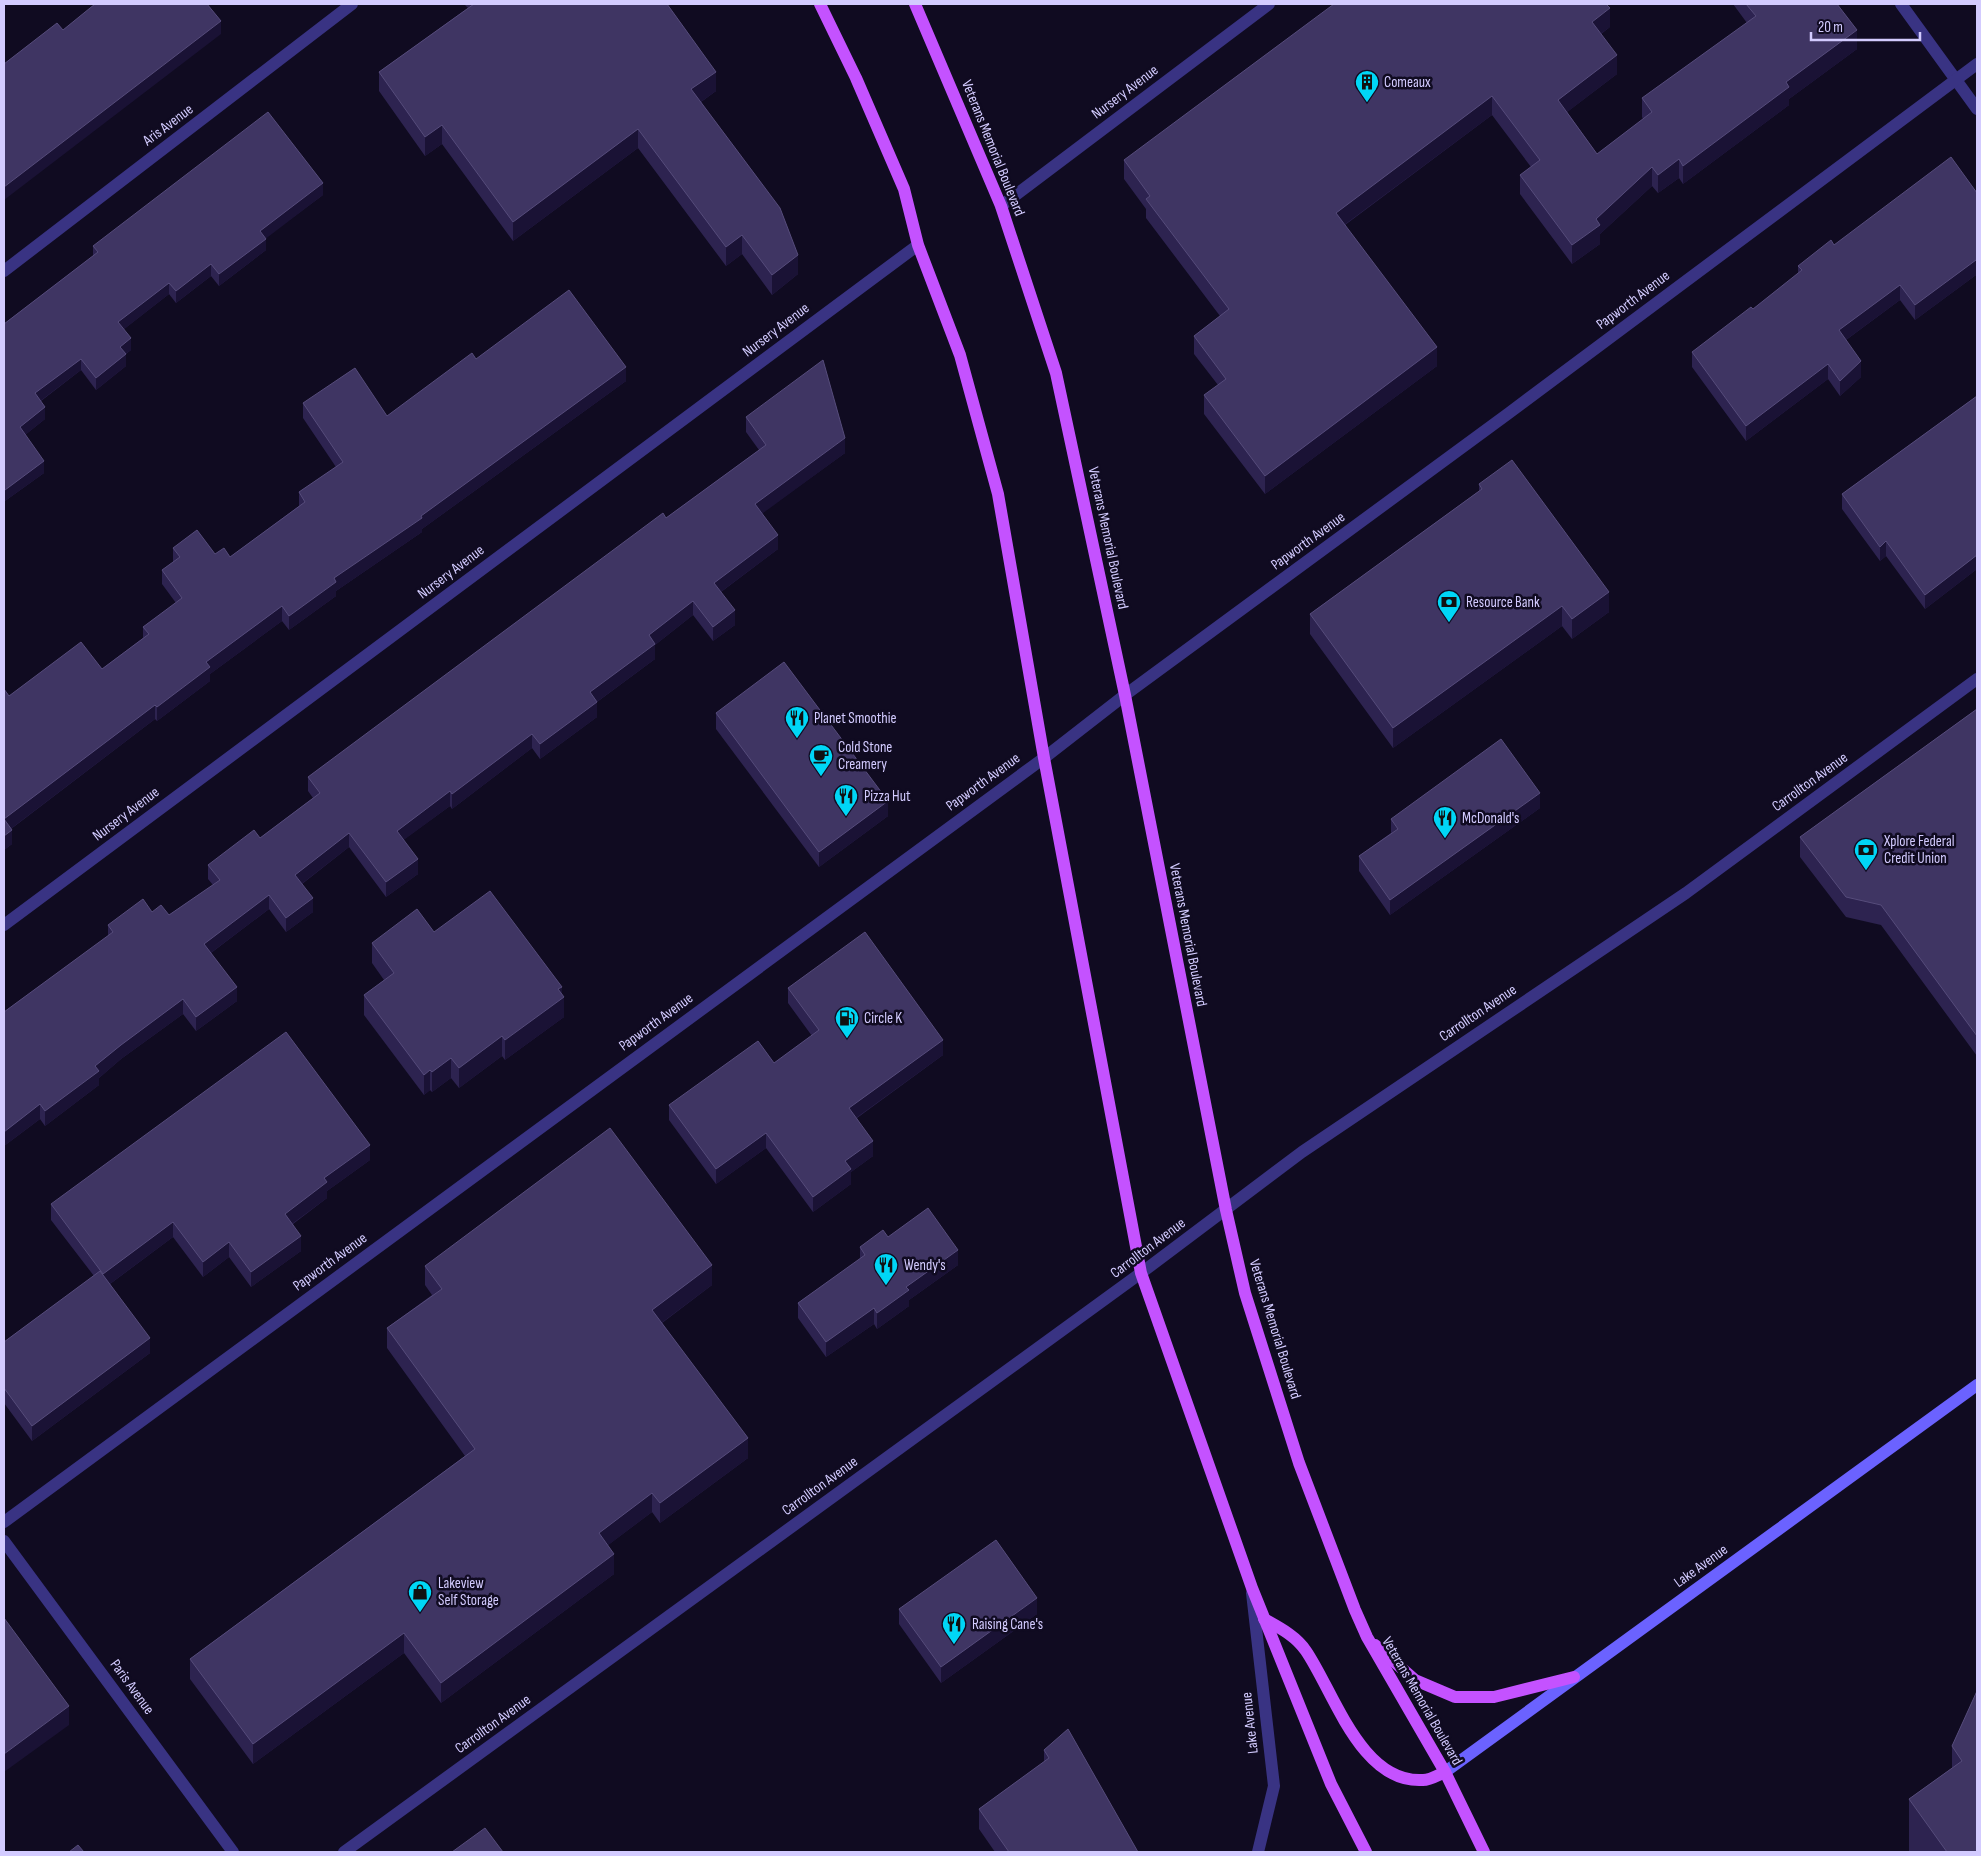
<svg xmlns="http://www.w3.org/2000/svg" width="1981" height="1856" viewBox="0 0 1981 1856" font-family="'Sofia Sans Condensed',sans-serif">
<rect width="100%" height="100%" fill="#100b21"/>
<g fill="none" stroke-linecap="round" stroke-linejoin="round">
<!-- street -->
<g stroke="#393383" stroke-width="12">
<polyline points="1901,4 1977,109"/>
<polyline points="1001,206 1269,4"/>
<polyline points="4,271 352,4"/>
<polyline points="4,925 918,245"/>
<polyline points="4,1522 1044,758 1125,695 1509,413 1977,64"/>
<polyline points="4,1541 233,1852"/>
<polyline points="1252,1593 1274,1786 1258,1852"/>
<polyline points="344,1852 1141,1273 1302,1152 1686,893 1977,679"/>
</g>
<!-- secondary -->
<polyline stroke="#6b62ff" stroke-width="12" points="1445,1772 1977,1385"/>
<!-- primary -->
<g stroke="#c452ff" stroke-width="12">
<polyline points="820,4 856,78 904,189 918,245 960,355 998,494 1044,758 1141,1273 1252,1588 1331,1784 1366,1852"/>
<polyline points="915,4 1001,206 1056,373 1125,695 1226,1210 1245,1293 1299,1463 1355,1610 1367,1637 1445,1772 1484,1852"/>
<path d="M1264,1619c16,9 32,17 42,32 28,41 55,133 117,129 7,0 15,-5 22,-8"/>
<polyline points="1375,1645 1415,1680 1455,1697 1494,1697 1574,1677"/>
</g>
</g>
<!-- wall -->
<g fill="#2d2350">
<polygon points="464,4 667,4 716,91 701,102 798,274 772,295 742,254 726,266 638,148 513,241 442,144 425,156 379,91 379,72 468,8"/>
<polygon points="1733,4 1837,4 1857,49 1789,99 1789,105 1683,184 1679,178 1658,193 1652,186 1600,234 1600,244 1572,264 1520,194 1520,175 1531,167 1492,115 1345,225 1437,366 1265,494 1204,414 1204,395 1218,385 1194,354 1194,336 1220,316 1146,218 1146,209 1124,179 1124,160 1610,27 1601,34 1617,74 1567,112 1597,154 1643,119 1642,117 1642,98 1747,23"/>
<polygon points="1977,193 1977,277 1976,275 1915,320 1900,300 1846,340 1861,377 1840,396 1828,379 1746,441 1692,367 1692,352 1753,309 1798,274 1798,266 1834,245"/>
<polygon points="323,195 265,238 266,250 219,286 211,276 176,303 169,294 124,329 131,350 126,354 126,366 96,390 81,370 41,401 45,419 25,435 44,473 5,501 4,499 4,324 93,256 93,246"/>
<polygon points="476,359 626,381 422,529 422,532 336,591 336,596 289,630 282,621 210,674 210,681 157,721 155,719 11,829 12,844 4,850 4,689 9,696 102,669 143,638 143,627 176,603 162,584 162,570 173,562 173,548 215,554 230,557 299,506 299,492 336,467 303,418 303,403 387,416"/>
<polygon points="1977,396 1977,569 1925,609 1886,556 1880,561 1842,509 1842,494"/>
<polygon points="746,417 845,453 762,513 778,549 721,592 735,625 713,641 693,615 655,645 655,659 597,702 597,717 540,759 532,748 452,809 450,806 403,840 418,874 386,897 349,847 302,884 313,912 286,932 269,909 211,953 237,1001 196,1031 183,1014 121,1059 99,1078 99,1085 45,1126 40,1119 4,1146 4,1012 108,936 108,925 152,912 169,915 213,885 208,879 208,865 260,838 313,798 308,791 308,777 666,518 759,450 746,432"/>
<polygon points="1479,484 1609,612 1572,639 1562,626 1393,748 1310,634 1310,614 1479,491"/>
<polygon points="1977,709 1977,1056 1881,925 1846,917 1800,857 1800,837"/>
<polygon points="716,713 888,816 819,867 716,729"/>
<polygon points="1540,808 1390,915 1359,871 1359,856 1391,833 1391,819"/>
<polygon points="434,932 562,994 564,1017 505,1060 502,1056 459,1088 451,1078 432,1092 430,1090 424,1095 364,1015 364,995 384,980 372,963 372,943"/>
<polygon points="788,988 943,1055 857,1118 873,1156 851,1172 851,1184 813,1212 766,1148 716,1184 669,1120 669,1105 774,1063 812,1036 788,1003"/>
<polygon points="370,1160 327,1191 327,1198 293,1224 301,1251 251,1287 229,1257 203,1277 173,1237 110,1284 150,1353 32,1441 4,1403 4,1342 94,1276 51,1220 51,1204"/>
<polygon points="888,1237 958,1265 909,1300 909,1306 877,1329 874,1324 826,1357 798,1318 798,1303 860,1259 860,1247"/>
<polygon points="425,1266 712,1285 662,1323 748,1458 660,1523 652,1512 608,1545 614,1574 441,1703 404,1653 253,1764 190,1679 190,1659 465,1456 387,1348 387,1328 432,1295 425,1285"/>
<polygon points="899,1609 1037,1614 941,1683 899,1624"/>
<polygon points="1977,1691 1977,1852 1909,1852 1909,1799 1952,1768 1952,1746"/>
<polygon points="1044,1750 1138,1852 995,1852 979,1829 979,1809 1044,1762"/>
</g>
<!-- shaded-wall -->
<g fill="#1a1235">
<polygon points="1610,8 1610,27 1592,40 1592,22"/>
<polygon points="221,21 221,34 4,200 4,187"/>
<polygon points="1857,30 1857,49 1789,99 1789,105 1683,184 1683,166 1786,82"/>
<polygon points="1617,55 1617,74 1558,119 1558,100"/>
<polygon points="716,72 716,91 691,109 691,89"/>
<polygon points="1492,96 1492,115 1336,231 1336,213"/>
<polygon points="442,125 442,144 425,156 425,137"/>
<polygon points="638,129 638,148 513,241 513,222"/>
<polygon points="1679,159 1679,178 1658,193 1658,175"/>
<polygon points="1652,167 1652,186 1600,234 1600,244 1572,264 1572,245 1596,219"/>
<polygon points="323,183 323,195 260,243 260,231"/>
<polygon points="742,235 742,254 726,266 726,247"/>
<polygon points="266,239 266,250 219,286 219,274"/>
<polygon points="798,255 798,274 772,295 772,275"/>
<polygon points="1976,260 1976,275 1915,320 1915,305"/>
<polygon points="211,264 211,276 176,303 176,291"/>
<polygon points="169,283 169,294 118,334 118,322"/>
<polygon points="1900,285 1900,300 1839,345 1839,330"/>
<polygon points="131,338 131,350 120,358 120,347"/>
<polygon points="1437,347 1437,366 1265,494 1265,476"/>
<polygon points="126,354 126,366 96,390 96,378"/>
<polygon points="81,359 81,370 35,405 35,393"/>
<polygon points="1861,361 1861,377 1840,396 1840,381"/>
<polygon points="1828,364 1828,379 1746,441 1746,426"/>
<polygon points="626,367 626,381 422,529 422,532 336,591 336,596 289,630 289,616 334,578 421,516"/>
<polygon points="45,407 45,419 20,439 20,427"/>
<polygon points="845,438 845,453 755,519 755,504"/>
<polygon points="44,461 44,473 5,501 5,490"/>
<polygon points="778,535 778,549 714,597 714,583"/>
<polygon points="1886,541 1886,556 1880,561 1880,547"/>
<polygon points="1977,555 1977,569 1925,609 1925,595"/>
<polygon points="1609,592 1609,612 1572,639 1572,619"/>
<polygon points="693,601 693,615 655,645 655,659 590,707 590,692 649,635"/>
<polygon points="282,606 282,621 210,674 210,681 157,721 157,707 206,662"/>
<polygon points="1562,606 1562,626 1393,748 1393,728"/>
<polygon points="735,610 735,625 713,641 713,627"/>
<polygon points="597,702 597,717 540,759 540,744"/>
<polygon points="155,705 155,719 4,834 4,819"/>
<polygon points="532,734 532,748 452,809 452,794"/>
<polygon points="450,791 450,806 397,845 397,831"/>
<polygon points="1540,793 1540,808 1390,915 1390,900"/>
<polygon points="888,801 888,816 819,867 819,852"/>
<polygon points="12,830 12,844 4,850 4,836"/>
<polygon points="349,833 349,847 295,889 295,875"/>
<polygon points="418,859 418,874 386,897 386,882"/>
<polygon points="269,895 269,909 204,958 204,944"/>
<polygon points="313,898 313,912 286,932 286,918"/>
<polygon points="237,987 237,1001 196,1031 196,1017"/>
<polygon points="562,987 562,998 564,997 564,1017 505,1060 505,1040 558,989"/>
<polygon points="183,999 183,1014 121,1059 99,1078 99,1085 45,1126 45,1111 95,1066 121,1045"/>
<polygon points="502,1036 502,1056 459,1088 459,1068"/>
<polygon points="943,1040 943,1055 849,1123 849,1108"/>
<polygon points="451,1058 451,1078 432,1092 432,1072"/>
<polygon points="430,1070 430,1090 424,1095 424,1075"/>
<polygon points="40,1104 40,1119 4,1146 4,1132"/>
<polygon points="766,1133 766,1148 716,1184 716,1169"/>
<polygon points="873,1141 873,1156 851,1172 851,1184 813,1212 813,1197 845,1161"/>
<polygon points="370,1145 370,1160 327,1191 327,1198 285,1229 285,1214 324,1178"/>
<polygon points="173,1222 173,1237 103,1289 103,1274"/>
<polygon points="301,1236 301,1251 251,1287 251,1272"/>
<polygon points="229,1242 229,1257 203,1277 203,1262"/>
<polygon points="958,1250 958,1265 909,1300 909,1306 877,1329 877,1313 906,1287"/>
<polygon points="712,1265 712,1285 652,1330 652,1310"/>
<polygon points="874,1308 874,1324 826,1357 826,1342"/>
<polygon points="150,1338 150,1353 32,1441 32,1426"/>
<polygon points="748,1438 748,1458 660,1523 660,1503"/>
<polygon points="652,1493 652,1512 599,1552 599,1533"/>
<polygon points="614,1554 614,1574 441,1703 441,1683"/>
<polygon points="1037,1598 1037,1614 941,1683 941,1667"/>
<polygon points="404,1633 404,1653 253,1764 253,1744"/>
<polygon points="69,1706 69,1725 4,1772 4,1754"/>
</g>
<!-- building -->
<g fill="#3f3563" stroke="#564c7b">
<polygon points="95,4 207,4 221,21 4,187 4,64 57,23 63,30"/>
<polygon points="474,4 667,4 716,72 691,89 780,208 798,255 772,275 742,235 726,247 638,129 513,222 442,125 425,137 379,72"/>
<polygon points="1334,4 1606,4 1610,8 1592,22 1617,55 1558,100 1597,154 1652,112 1642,98 1756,16 1746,4 1837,4 1857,30 1786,82 1789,87 1683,166 1679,159 1658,175 1652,167 1596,219 1600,225 1572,245 1520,175 1540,160 1492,96 1336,213 1437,347 1265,476 1204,395 1226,379 1194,336 1229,309 1146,199 1150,196 1124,160"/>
<polygon points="268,112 323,183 260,231 266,239 219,274 211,264 176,291 169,283 118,322 131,338 120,347 126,354 96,378 81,359 35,393 45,407 20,427 44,461 5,490 4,487 4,324 98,252 93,246"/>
<polygon points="1951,157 1977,193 1977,262 1976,260 1915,305 1900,285 1839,330 1861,361 1840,381 1828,364 1746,426 1692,352 1751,307 1753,309 1802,270 1798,266 1831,240 1834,245"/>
<polygon points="569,290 626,367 421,516 422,518 334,578 336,582 289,616 282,606 206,662 210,667 157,707 155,705 4,819 12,830 4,836 4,689 9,696 81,642 102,669 149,634 143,627 182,598 162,570 180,557 173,548 197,530 215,554 224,548 230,557 305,502 299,492 343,462 303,403 355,368 387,416 472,353 476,359"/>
<polygon points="823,360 845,438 755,504 778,535 714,583 735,610 713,627 693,601 649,635 655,644 590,692 597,702 540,744 532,734 452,794 450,791 397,831 418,859 386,882 349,833 295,875 313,898 286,918 269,895 204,944 237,987 196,1017 183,999 121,1045 95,1066 99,1071 45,1111 40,1104 4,1132 4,1012 113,932 108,925 143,899 152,912 161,905 169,915 220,880 208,865 254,830 260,838 320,793 308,777 663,513 666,518 766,445 746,417"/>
<polygon points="1977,396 1977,555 1925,595 1886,541 1880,547 1842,494"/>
<polygon points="1512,460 1609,592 1572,619 1562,606 1393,728 1310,614 1482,489 1479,484"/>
<polygon points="784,662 888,801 819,852 716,713"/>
<polygon points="1977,709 1977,1036 1881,905 1846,897 1800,837"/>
<polygon points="1501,739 1540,793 1390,900 1359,856 1398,829 1391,819"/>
<polygon points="490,891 562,987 558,989 564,997 505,1040 502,1036 459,1068 451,1058 432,1072 430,1070 424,1075 364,995 394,973 372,943 417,909 434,932"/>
<polygon points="865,932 943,1040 849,1108 873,1141 845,1161 851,1169 813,1197 766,1133 716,1169 669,1105 758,1041 774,1063 819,1030 788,988"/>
<polygon points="286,1032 370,1145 324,1178 327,1182 285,1214 301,1236 251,1272 229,1242 203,1262 173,1222 103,1274 51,1204"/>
<polygon points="610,1128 712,1265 652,1310 748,1438 660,1503 652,1493 599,1533 614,1554 441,1683 404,1633 253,1744 190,1659 475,1449 387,1328 442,1289 425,1266"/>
<polygon points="928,1208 958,1250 906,1287 909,1290 877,1313 874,1308 826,1342 798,1303 865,1255 860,1247 883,1230 888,1237"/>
<polygon points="100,1271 150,1338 32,1426 4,1388 4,1342"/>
<polygon points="996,1540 1037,1598 941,1667 899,1609"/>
<polygon points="4,1618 69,1706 4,1754"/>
<polygon points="1977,1691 1977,1852 1947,1852 1909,1799 1962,1761 1952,1746"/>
<polygon points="1068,1729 1138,1852 1009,1852 979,1809 1049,1758 1044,1750"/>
<polygon points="485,1828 503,1852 452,1852"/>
<polygon points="78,1845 84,1852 69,1852"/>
</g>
<!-- icons -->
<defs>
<g id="building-pin" transform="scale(1.25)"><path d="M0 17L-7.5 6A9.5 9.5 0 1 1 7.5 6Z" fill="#00d6f6" stroke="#100b21"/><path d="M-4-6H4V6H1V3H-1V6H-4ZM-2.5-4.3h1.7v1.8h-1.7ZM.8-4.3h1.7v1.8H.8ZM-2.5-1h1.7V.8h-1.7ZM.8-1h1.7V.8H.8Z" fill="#111"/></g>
<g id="bank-pin" transform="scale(1.25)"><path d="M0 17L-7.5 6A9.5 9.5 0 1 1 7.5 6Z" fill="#00d6f6" stroke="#100b21"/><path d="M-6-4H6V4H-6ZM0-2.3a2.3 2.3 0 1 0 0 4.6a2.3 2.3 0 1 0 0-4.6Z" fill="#111"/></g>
<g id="restaurant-pin" transform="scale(1.25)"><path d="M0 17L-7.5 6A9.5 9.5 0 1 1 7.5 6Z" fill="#00d6f6" stroke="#100b21"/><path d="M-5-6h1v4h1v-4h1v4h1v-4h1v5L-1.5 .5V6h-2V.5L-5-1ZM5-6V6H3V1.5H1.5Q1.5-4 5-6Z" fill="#111"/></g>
<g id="cafe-pin" transform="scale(1.25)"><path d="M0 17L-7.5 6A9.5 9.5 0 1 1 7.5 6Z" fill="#00d6f6" stroke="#100b21"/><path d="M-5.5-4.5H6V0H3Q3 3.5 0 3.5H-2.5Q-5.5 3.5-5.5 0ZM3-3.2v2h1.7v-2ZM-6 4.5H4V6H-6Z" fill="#111"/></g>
<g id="fuel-pin" transform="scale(1.25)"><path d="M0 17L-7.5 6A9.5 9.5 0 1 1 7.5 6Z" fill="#00d6f6" stroke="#100b21"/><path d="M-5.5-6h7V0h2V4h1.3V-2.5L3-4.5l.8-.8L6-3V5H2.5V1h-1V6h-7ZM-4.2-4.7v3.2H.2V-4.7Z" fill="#111"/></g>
<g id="shop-pin" transform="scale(1.25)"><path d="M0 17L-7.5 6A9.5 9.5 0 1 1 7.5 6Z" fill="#00d6f6" stroke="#100b21"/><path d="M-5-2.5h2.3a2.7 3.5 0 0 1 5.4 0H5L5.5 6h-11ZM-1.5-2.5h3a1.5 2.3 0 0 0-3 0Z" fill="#111"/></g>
</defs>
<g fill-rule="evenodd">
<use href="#building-pin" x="1367" y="82"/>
<use href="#bank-pin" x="1449" y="602"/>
<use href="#restaurant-pin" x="797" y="718"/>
<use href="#cafe-pin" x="821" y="756"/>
<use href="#restaurant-pin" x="846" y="796"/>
<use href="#restaurant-pin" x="1445" y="818"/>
<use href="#bank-pin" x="1866" y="850"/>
<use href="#fuel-pin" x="847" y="1018"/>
<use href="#restaurant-pin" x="886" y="1265"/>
<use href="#shop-pin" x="420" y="1592"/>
<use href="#restaurant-pin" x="954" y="1624"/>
</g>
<g text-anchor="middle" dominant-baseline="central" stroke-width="5" stroke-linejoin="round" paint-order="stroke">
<!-- poi labels -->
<g font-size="15" fill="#d3cbff" stroke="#100b21" text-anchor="start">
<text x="1384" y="82">Comeaux</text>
<text x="1466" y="602">Resource Bank</text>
<text x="814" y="718">Planet Smoothie</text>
<text x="838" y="747">Cold Stone<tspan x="838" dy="17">Creamery</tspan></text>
<text x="864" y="796">Pizza Hut</text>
<text x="1462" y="818">McDonald's</text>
<text x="1884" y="841">Xplore Federal<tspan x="1884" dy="17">Credit Union</tspan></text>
<text x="864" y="1018">Circle K</text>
<text x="904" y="1265">Wendy's</text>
<text x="438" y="1583">Lakeview<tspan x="438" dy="17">Self Storage</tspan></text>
<text x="972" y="1624">Raising Cane's</text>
</g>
<!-- street labels -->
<g font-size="15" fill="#d3cbff" stroke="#100b21">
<text transform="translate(1125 92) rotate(-37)">Nursery Avenue</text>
<text transform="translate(168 125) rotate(-37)">Aris Avenue</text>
<text transform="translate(993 148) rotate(68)">Veterans Memorial Boulevard</text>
<text transform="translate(1633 300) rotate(-37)">Papworth Avenue</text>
<text transform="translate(776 330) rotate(-37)">Nursery Avenue</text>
<text transform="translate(1108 538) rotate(78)">Veterans Memorial Boulevard</text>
<text transform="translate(1308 541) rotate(-36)">Papworth Avenue</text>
<text transform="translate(451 572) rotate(-37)">Nursery Avenue</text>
<text transform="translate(983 782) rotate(-36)">Papworth Avenue</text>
<text transform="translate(1810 782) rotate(-36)">Carrollton Avenue</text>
<text transform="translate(126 814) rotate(-37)">Nursery Avenue</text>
<text transform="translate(1188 935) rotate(79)">Veterans Memorial Boulevard</text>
<text transform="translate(1478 1013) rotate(-34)">Carrollton Avenue</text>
<text transform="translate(656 1022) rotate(-36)">Papworth Avenue</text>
<text transform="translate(1148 1248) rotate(-37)">Carrollton Avenue</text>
<text transform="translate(330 1262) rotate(-36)">Papworth Avenue</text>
<text transform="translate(1275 1329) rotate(73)">Veterans Memorial Boulevard</text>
<text transform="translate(820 1486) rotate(-36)">Carrollton Avenue</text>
<text transform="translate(1701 1566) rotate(-36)">Lake Avenue</text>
<text transform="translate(132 1687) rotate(54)">Paris Avenue</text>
<text transform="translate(1422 1701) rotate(60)">Veterans Memorial Boulevard</text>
<text transform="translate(1250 1723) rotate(-96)">Lake Avenue</text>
<text transform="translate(493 1724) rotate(-36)">Carrollton Avenue</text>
</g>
</g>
<!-- border -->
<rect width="1981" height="1856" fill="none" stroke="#d3cbff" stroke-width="10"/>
<!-- scale -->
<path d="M1811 32v8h109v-8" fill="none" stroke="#d3cbff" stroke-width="2.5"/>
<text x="1818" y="32" font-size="15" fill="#d3cbff" stroke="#100b21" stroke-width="4" paint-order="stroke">20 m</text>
</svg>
